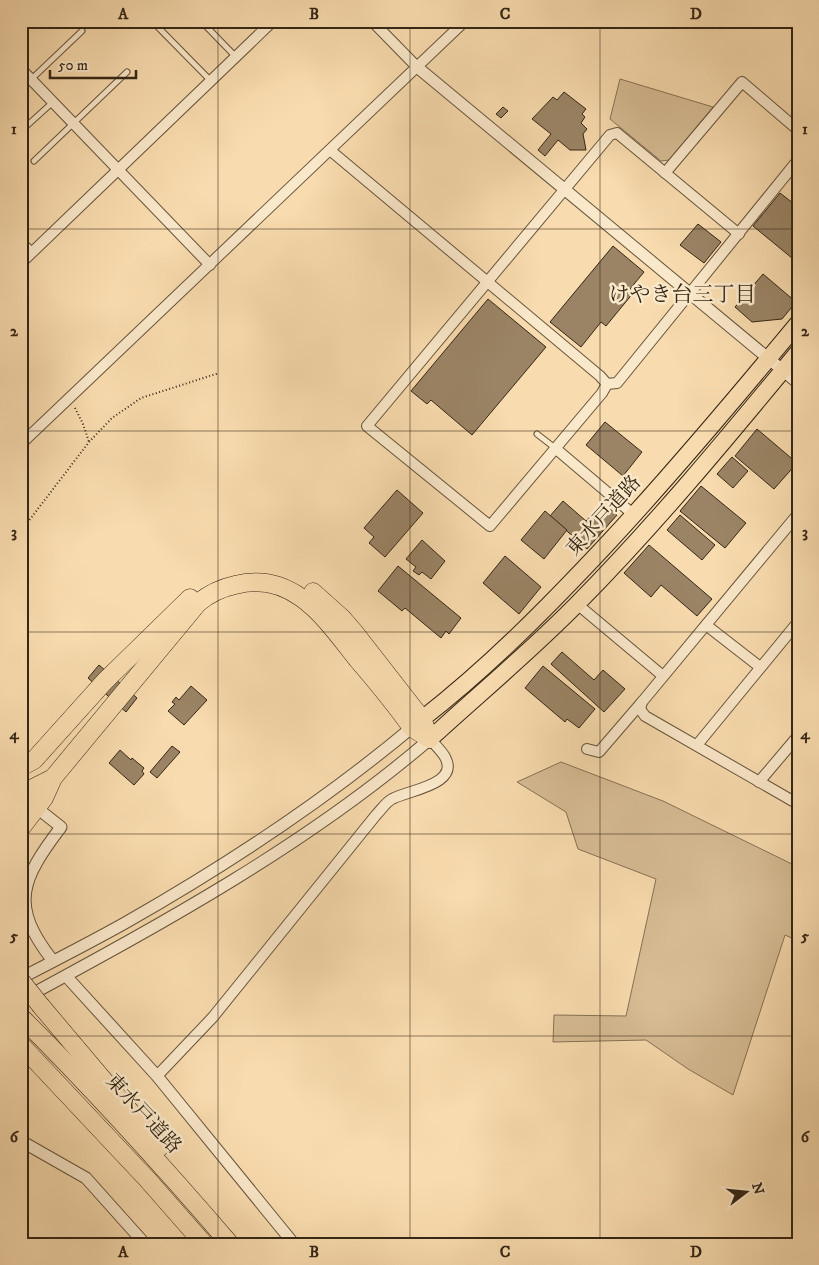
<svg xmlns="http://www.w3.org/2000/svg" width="819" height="1265" viewBox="0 0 819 1265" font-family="'IM FELL DW Pica','Noto Serif JP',serif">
<rect width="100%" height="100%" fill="#f8dbae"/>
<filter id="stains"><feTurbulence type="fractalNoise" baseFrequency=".004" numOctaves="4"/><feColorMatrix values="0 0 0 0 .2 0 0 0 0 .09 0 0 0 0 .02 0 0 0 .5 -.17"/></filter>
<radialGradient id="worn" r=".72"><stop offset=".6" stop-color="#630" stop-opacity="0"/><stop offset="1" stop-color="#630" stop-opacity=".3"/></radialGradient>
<!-- green -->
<g fill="#d7bc94" stroke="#867154">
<polygon points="620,79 713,107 669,160 661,161 610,119"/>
<polygon points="561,762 663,801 798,867 798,941 785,935 733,1095 688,1069 646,1040 553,1042 554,1015 626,1016 656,879 578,849 566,812 517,782"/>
</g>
<!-- building -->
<g fill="#9a8465" stroke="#342615">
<polygon points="564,92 586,109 582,114 585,117 581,123 587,129 583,134 586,150 570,150 558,140 545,156 538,150 551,134 532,119 553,97 557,100"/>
<polygon points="503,107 508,111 501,118 496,114"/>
<polygon points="780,193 798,207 798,263 753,226"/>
<polygon points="698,224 721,242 704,263 680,245"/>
<polygon points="613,246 644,272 630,289 634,292 606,326 601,322 581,347 550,322"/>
<polygon points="763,274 796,302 782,319 752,322 735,307"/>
<polygon points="488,299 546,347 472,435 431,400 427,404 411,391"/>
<polygon points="605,422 642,452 623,476 586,445"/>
<polygon points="757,429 797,463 774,489 735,456"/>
<polygon points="732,457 748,471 733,488 717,474"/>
<polygon points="701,486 746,523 725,548 680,511"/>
<polygon points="397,490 423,513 385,557 369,543 374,537 364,528"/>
<polygon points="563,501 586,521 603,503 617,515 587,549 550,516"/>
<polygon points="545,511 567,530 544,559 521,540"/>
<polygon points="680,515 715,545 702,560 667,530"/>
<polygon points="422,540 445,561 431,579 422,572 419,575 413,571 416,567 406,559"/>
<polygon points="649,545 712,599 697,616 661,585 651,597 624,573"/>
<polygon points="505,556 541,587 519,614 483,583"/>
<polygon points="398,566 461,618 449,634 446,631 441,638 405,608 402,611 378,591"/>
<polygon points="562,652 594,680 603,670 625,689 604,712 551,664"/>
<polygon points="99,665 137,698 126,712 88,678"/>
<polygon points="543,666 595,709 579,728 567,719 565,722 525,688"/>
<polygon points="191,686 207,700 184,725 168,711 175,704 172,702 176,697 179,700"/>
<polygon points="172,746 180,752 157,778 150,772"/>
<polygon points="120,750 131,760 132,758 144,768 142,771 144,774 134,785 109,763"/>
</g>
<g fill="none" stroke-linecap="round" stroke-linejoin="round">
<!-- service casing -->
<g stroke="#65533b" stroke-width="7">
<g id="service">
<polyline points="152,21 211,81"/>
<polyline points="201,21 236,57"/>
<polyline points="21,89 82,31"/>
<polyline points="21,131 53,102"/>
<polyline points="34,161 127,72"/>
<polyline points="21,239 33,251"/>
<polyline points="537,434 555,448"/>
</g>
</g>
<!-- minor casing -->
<g stroke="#65533b" stroke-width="12">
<g id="minor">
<polyline points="372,21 417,67"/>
<polyline points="21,69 210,265"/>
<polyline points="331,151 600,376 607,384 602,393 490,526 367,426 610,135 617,133 739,234"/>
<polyline points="665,173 742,82 798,130"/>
<polyline points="21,263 273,21"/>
<polyline points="607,384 617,383 798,160"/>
<polyline points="21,444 465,21"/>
<polyline points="555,448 634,515"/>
<polyline points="798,514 642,702 640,709 645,716 798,804"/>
<polyline points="577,604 663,676"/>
<polyline points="706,625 760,667"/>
<polyline points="697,745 798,622"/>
<polyline points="587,749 599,752 642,702"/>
<polyline points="759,782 798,736"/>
<path d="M157,1076l56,-59 163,-202c5,-5 10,-13 16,-16 16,-9 68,-14 53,-42 -4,-7 -10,-12 -15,-18"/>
</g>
</g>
<!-- tertiary casing -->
<g stroke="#65533b" stroke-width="13">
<g id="tertiary">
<polyline points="417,67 798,383"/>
<path d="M42,812l19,15c-40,53 -52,78 -8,134"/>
<polyline points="66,976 157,1076 294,1244"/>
<path d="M21,978c35,-18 70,-36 104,-55 102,-58 201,-123 291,-199"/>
<path d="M21,1000c142,-77 286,-155 409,-261"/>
<polyline points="21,1141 86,1178 145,1244"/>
</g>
</g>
<!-- trunk casing -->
<g stroke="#342615" stroke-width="18">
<g id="trunk">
<path d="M422,719c67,-52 127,-113 185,-175 66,-71 129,-146 191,-221"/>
<path d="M430,739c49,-45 101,-88 148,-136 78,-79 149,-165 220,-251"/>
</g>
</g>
<!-- motorway casing -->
<g stroke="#342615" stroke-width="19">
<g id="motorway">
<polyline points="313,592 342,618 355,633 422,719 430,739"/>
<polyline points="21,767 34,760 105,681 190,598"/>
<polyline points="21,802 33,788 53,778"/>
<path d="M21,828l23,-30 9,-20 145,-175c12,-10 23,-15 37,-18 59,-15 91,35 122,74 19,22 38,45 55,69l18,11"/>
<polyline points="41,1006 160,1147"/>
<path d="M21,1017c73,73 142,149 209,227"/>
<polyline points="21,1045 147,1179 204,1244"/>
</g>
</g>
<!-- path -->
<g stroke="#342615" stroke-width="2" stroke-dasharray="1 2.5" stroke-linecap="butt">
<polyline points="75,408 83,424 89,442"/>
<polyline points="21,531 89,442 112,418 141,398 219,373"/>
</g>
<!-- service -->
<use href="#service" stroke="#fae8ca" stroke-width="5"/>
<!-- minor -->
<use href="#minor" stroke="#fae8ca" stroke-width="10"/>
<!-- tertiary -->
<use href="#tertiary" stroke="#fae8ca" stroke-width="11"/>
<!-- trunk -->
<use href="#trunk" stroke="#f8dbae" stroke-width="16"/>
<!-- motorway -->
<use href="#motorway" stroke="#f8dbae" stroke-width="18"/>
<!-- motorway-bridge casing -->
<g stroke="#342615" stroke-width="19" stroke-linecap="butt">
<polyline id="motorway-bridge" points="21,981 41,1006"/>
</g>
<!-- motorway-bridge -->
<use href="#motorway-bridge" stroke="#f8dbae" stroke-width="18"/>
</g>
<!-- grid -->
<path fill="none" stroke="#342615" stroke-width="1" stroke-opacity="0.55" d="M218,21v1223M410,21v1223M600,21v1223M21,229h777M21,431h777M21,632h777M21,834h777M21,1036h777"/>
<g text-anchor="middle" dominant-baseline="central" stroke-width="5" stroke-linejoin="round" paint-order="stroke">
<!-- street labels -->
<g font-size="20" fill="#342615" stroke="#fae8ca">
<text transform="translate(604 516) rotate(-48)">東水戸道路</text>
<text transform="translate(143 1114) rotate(47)">東水戸道路</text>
</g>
<!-- neighbourhood labels -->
<g font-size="21" fill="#342615" stroke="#fae8ca">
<text x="682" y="295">けやき台三丁目</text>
</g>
</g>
<!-- margin -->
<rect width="819" height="1265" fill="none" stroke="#f8dbae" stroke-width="55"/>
<!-- north arrow -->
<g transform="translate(746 1192) rotate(74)" stroke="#fae8ca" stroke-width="4" paint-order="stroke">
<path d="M0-4L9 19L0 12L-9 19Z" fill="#342615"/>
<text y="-8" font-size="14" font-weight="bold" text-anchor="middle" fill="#342615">N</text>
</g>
<!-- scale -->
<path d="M50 70v8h86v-8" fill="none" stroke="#342615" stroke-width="2.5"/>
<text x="58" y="70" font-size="15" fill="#342615" stroke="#fae8ca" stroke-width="4" paint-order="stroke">50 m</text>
<rect x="28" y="28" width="764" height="1210" fill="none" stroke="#342615" stroke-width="2"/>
<g font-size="16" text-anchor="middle" font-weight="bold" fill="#342615">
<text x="123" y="19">A</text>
<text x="314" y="19">B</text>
<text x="505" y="19">C</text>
<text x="696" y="19">D</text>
<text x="14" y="134">1</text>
<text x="805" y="134">1</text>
<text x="14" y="336">2</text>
<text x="805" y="336">2</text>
<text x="14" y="537">3</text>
<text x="805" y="537">3</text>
<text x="14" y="739">4</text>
<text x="805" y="739">4</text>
<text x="14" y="941">5</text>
<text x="805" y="941">5</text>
<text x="14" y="1142">6</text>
<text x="805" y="1142">6</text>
<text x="123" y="1257">A</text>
<text x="314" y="1257">B</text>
<text x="505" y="1257">C</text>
<text x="696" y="1257">D</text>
</g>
<rect width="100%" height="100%" filter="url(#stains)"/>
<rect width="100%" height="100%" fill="url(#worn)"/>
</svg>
